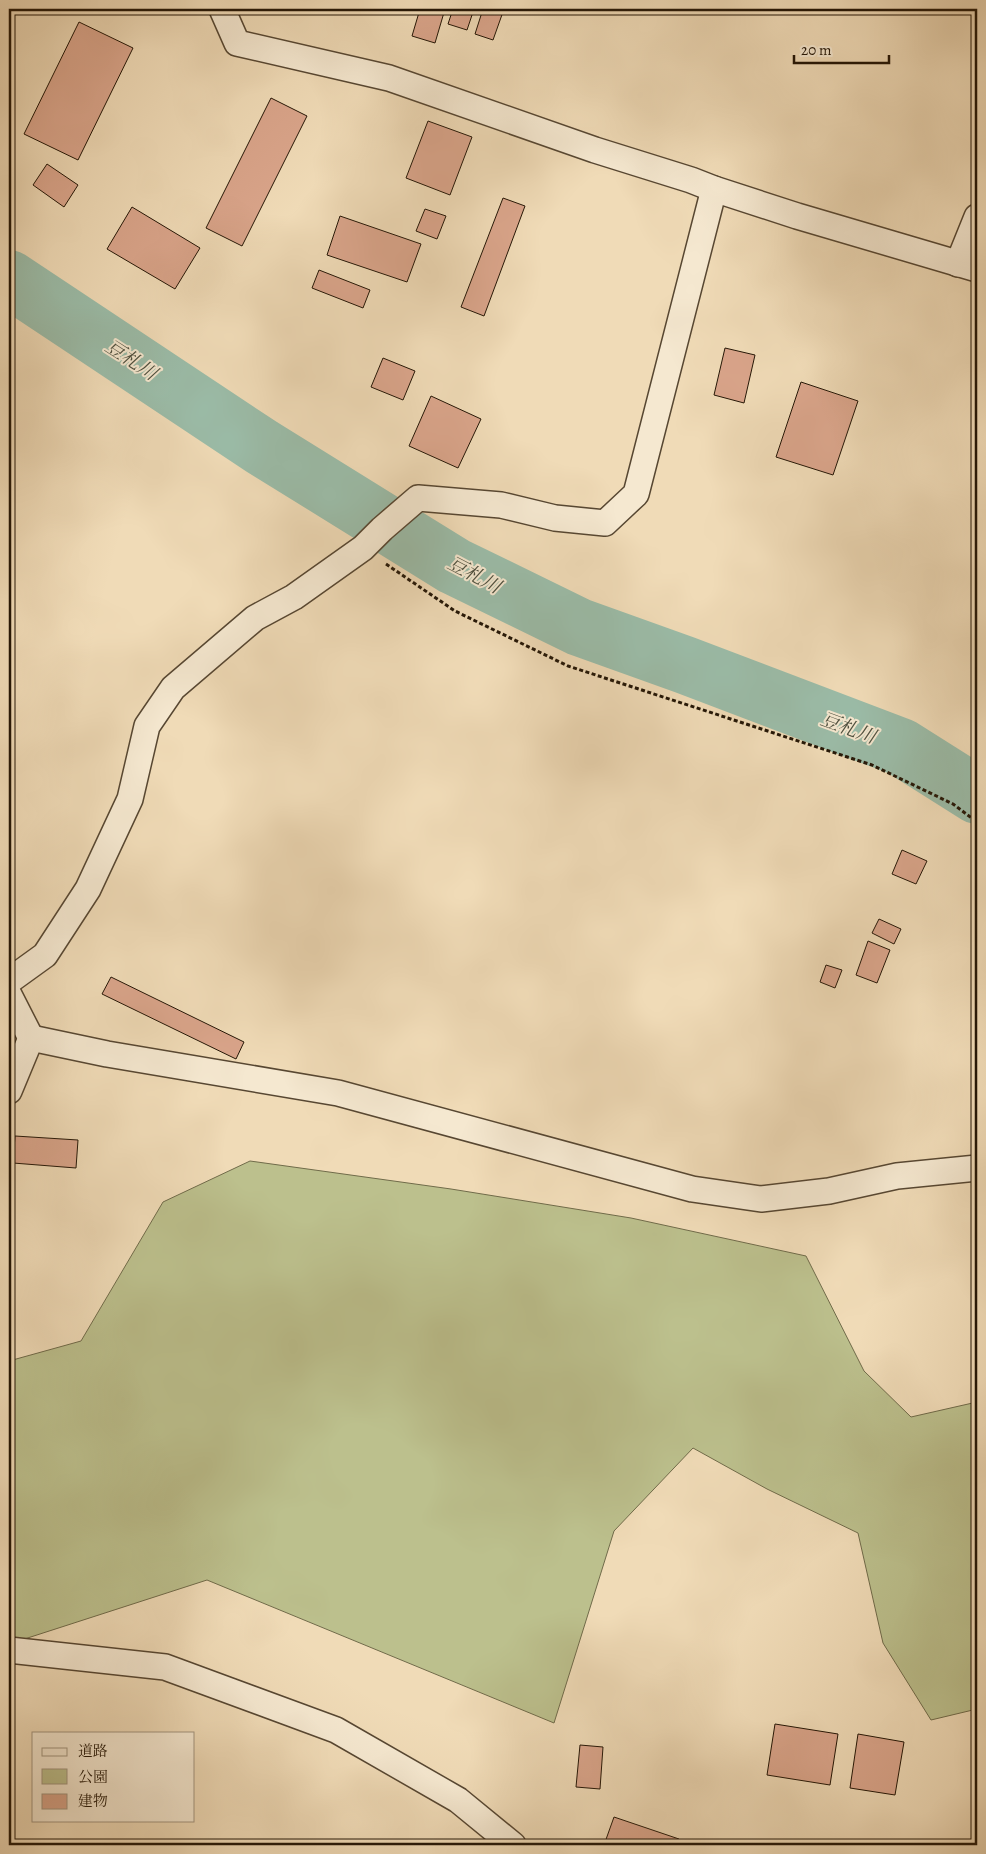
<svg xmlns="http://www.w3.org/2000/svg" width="986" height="1854" viewBox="0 0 986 1854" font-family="Alegreya,'Noto Serif JP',serif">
<rect width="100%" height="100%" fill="#f0dbb7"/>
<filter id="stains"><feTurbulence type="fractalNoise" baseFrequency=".004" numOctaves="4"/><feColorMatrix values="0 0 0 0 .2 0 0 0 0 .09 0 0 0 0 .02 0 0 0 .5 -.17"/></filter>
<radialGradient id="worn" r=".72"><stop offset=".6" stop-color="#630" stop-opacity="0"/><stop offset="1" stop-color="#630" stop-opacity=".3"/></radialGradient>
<!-- green -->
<polygon fill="#bcc08d" stroke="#706b4a" points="250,1161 451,1189 631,1218 806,1256 864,1371 911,1417 977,1402 977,1709 931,1720 883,1643 858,1533 767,1489 693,1448 614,1531 554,1723 207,1580 9,1644 9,1361 81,1341 163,1202"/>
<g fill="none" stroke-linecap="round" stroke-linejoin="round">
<!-- river -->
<polyline stroke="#9bbca8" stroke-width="58" points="9,279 262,447 454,566 579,627 685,665 901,747 977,795"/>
</g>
<!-- building -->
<g fill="#daa58b" stroke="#241606">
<polygon points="420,9 445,9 435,43 412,36"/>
<polygon points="453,9 474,9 467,30 448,24"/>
<polygon points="483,9 504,9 493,40 475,34"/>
<polygon points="79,22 133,48 78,160 24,134"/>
<polygon points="271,98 307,116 242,246 206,228"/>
<polygon points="428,121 472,137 450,195 406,178"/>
<polygon points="47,164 78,185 64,207 33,185"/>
<polygon points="503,198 525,206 484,316 461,307"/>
<polygon points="132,207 200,248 175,289 107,249"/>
<polygon points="425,209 446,216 437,239 416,231"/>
<polygon points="340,216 421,244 407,282 327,255"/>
<polygon points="319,270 370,290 363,308 312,288"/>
<polygon points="725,348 755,355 744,403 714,395"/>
<polygon points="383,358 415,371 403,400 371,387"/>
<polygon points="801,382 858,401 833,475 776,457"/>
<polygon points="431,396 481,419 458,468 409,446"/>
<polygon points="902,850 927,861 916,884 892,874"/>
<polygon points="879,919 901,929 894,944 872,933"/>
<polygon points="868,941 890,950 877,983 856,975"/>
<polygon points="826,965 842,970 835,988 820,982"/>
<polygon points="111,977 244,1042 236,1059 102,994"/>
<polygon points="15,1136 78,1140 76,1168 13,1163"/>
<polygon points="775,1724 838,1734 830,1785 767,1775"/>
<polygon points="858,1734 904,1742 895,1795 850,1788"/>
<polygon points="580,1745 603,1747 600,1789 576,1787"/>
<polygon points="614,1817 679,1839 677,1845 604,1845"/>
</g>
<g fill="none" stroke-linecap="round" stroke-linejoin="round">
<!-- street casing -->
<g stroke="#574732" stroke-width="28">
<g id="street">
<polyline points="222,9 237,43 389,78 595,150 691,180 714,189 797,216 977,269"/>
<polyline points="958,264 977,217"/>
<polyline points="9,981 45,955 88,889 130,799 147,726 173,688 255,618 294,597 363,548 382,529 418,498 501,505 555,518 605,523 636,494 714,189"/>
<polyline points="9,995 31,1038"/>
<polyline points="31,1038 107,1054 338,1093 692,1189 761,1199 829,1191 897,1176 977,1168"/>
<polyline points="9,1091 31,1038"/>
<polyline points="9,1650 165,1667 336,1730 458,1800 513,1845"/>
</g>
</g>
<!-- path -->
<polyline stroke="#241606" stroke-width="3" stroke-dasharray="4 2.5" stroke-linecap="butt" points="386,564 455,611 568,666 872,765 953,804 977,822"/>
<!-- street -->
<use href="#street" stroke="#f5e8d0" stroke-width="25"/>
</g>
<g text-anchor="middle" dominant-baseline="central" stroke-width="4" stroke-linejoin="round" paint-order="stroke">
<!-- water labels -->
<g font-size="19" font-style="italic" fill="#4e503f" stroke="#f5e8d0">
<text transform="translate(131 360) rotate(33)">豆札川</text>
<text transform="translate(474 575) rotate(28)">豆札川</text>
<text transform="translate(848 728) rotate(20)">豆札川</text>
</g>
</g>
<!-- margin -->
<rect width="986" height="1854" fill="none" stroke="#f0dbb7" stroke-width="30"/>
<rect x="10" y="10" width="966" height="1834" fill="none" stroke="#241606" stroke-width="2.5"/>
<rect x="15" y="15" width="956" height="1824" fill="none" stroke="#241606"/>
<!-- legend -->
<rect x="32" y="1732" width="162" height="90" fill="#f5e8d0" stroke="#a1947f"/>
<rect x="42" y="1748" width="25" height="8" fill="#f5e8d0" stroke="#a1947f"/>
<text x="78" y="1756" font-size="15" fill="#241606">道路</text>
<rect x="42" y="1769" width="25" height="15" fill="#bcc08d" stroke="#a1947f"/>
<text x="78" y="1782" font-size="15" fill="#241606">公園</text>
<rect x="42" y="1794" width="25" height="15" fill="#daa58b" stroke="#a1947f"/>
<text x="78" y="1806" font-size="15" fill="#241606">建物</text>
<!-- scale -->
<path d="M794 55v8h95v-8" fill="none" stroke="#241606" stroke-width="2.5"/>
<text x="801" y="55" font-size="15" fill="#241606" stroke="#f5e8d0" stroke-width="4" paint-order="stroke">20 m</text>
<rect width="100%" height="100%" filter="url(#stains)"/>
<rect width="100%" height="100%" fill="url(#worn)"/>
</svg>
